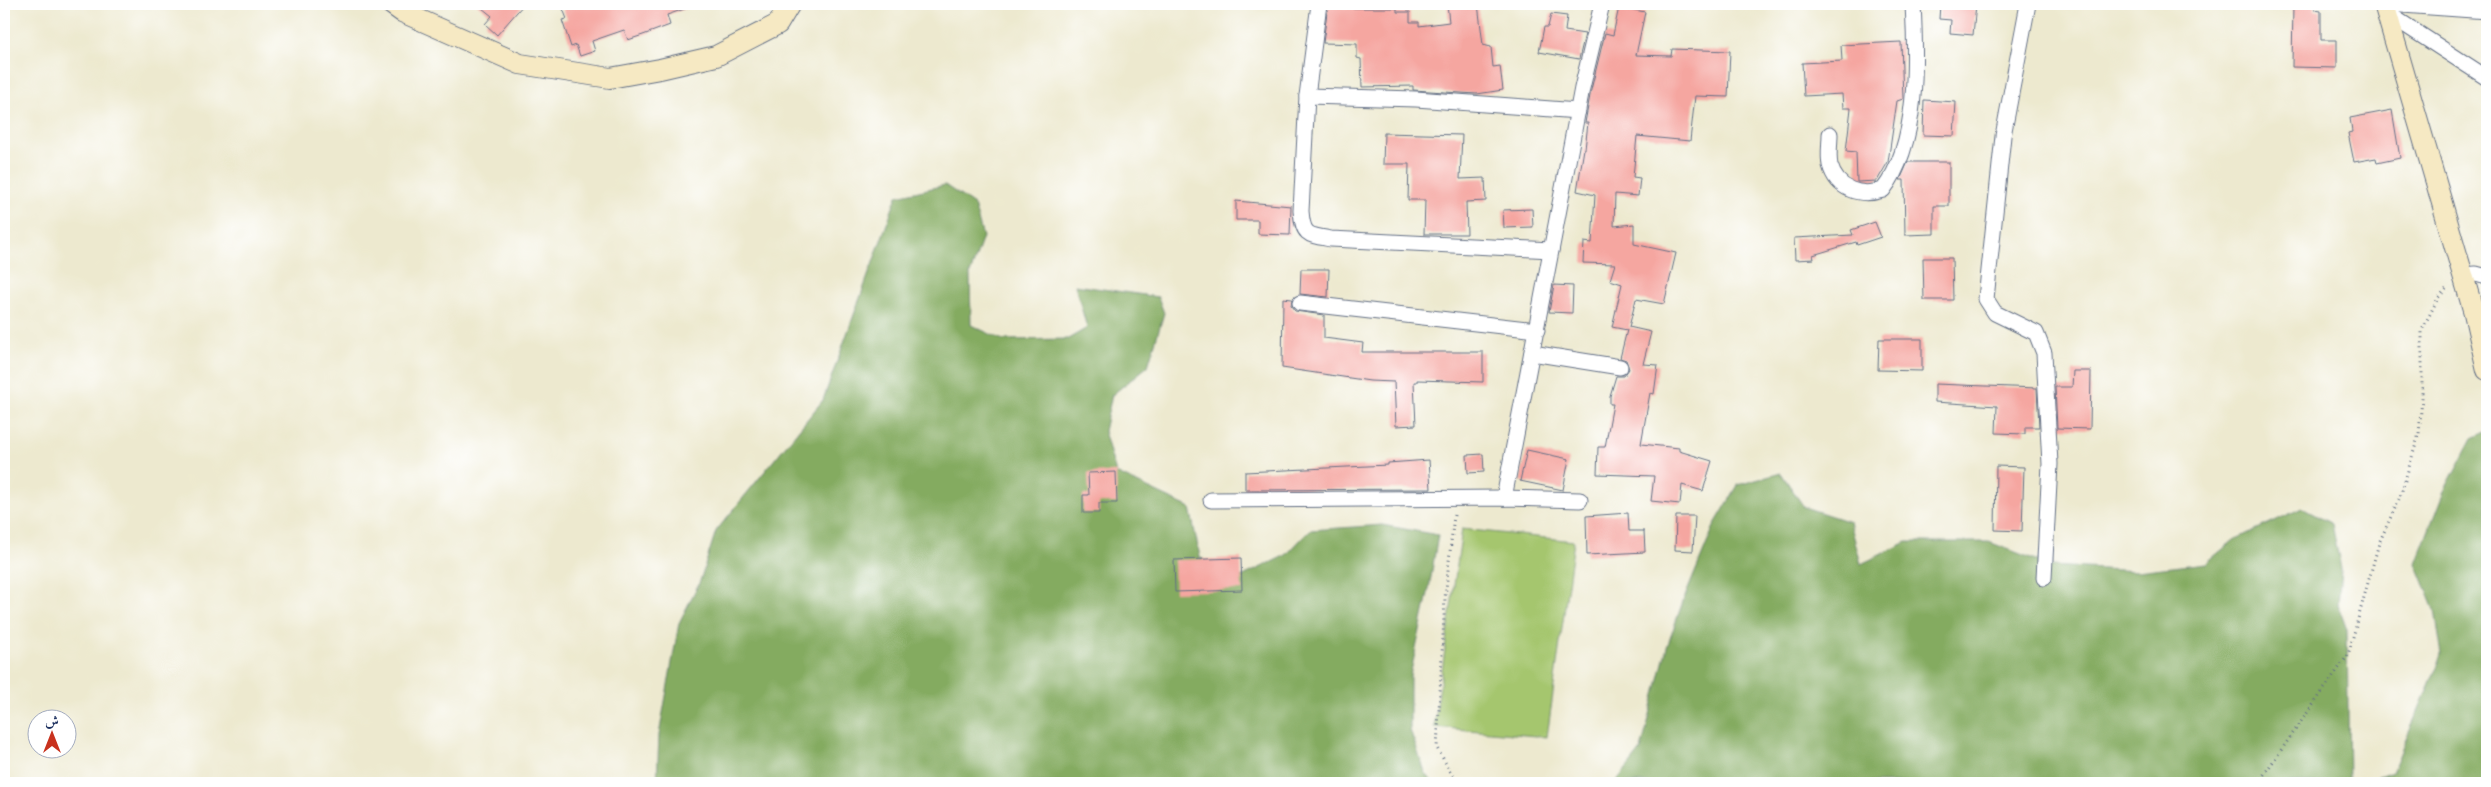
<svg xmlns="http://www.w3.org/2000/svg" width="2491" height="787" viewBox="0 0 2491 787" font-family="'Old Standard TT',Amiri,serif">
<rect width="100%" height="100%" fill="#fff"/>
<filter id="ink" filterUnits="userSpaceOnUse"><feTurbulence type="fractalNoise" baseFrequency=".02" numOctaves="2"/><feDisplacementMap in="SourceGraphic" scale="10" xChannelSelector="R" yChannelSelector="G"/><feConvolveMatrix kernelMatrix="1 2 1 2 8 2 1 2 1" color-interpolation-filters="sRGB"/></filter>
<filter id="wash" filterUnits="userSpaceOnUse"><feTurbulence type="fractalNoise" baseFrequency=".0096" numOctaves="4" result="noise"/><feDisplacementMap in="SourceGraphic" scale="20" xChannelSelector="R" yChannelSelector="G"/><feGaussianBlur stdDeviation="1.12" result="paint"/><feColorMatrix in="noise" values="0 0 0 0 0 0 0 0 0 0 0 0 0 0 0 0 0 1.4 0 .05"/><feComposite in="paint" operator="in"/></filter>
<g filter="url(#wash)">
<rect width="100%" height="100%" fill="#ede9cf"/>
<!-- green -->
<polygon fill="#a5c66e" stroke="#607a66" points="1462,529 1574,541 1547,737 1434,727"/>
<!-- forest -->
<g fill="#84ab61" stroke="#506d60">
<polygon points="945,185 974,205 983,237 970,274 971,325 1003,340 1068,339 1087,328 1075,285 1158,297 1164,313 1148,366 1112,395 1104,431 1116,473 1190,508 1200,557 1235,580 1286,555 1310,530 1382,525 1438,535 1429,589 1410,676 1410,730 1425,772 1433,783 657,783 659,735 679,623 700,581 716,531 823,400 897,196"/>
<polygon points="2487,431 2487,783 2362,783 2392,772 2442,655 2435,610 2416,563 2443,493 2472,438"/>
<polygon points="1781,473 1804,507 1850,522 1861,564 1907,542 1989,542 2052,566 2137,571 2206,563 2234,540 2302,508 2332,524 2341,569 2338,605 2347,630 2349,783 1615,783 1641,750 1667,647 1682,604 1715,524 1738,485"/>
</g>
<g id="blocks">
<!-- building -->
<g fill="#f5a6a0">
<polygon points="477,4 524,4 497,35 485,24 492,16"/>
<polygon points="561,4 692,4 693,6 667,15 670,25 643,35 628,40 624,30 592,41 595,51 580,56 576,45 571,47 562,20 567,19"/>
<polygon points="1328,4 1344,4 1344,8 1397,8 1397,12 1410,12 1410,22 1419,22 1419,26 1449,22 1447,4 1478,4 1483,45 1491,47 1493,67 1500,66 1503,90 1477,94 1413,90 1413,86 1362,87 1361,59 1357,58 1357,44 1323,43"/>
<polygon points="1940,4 1976,4 1973,35 1950,33 1951,20 1939,19"/>
<polygon points="2293,4 2315,4 2315,10 2321,11 2321,40 2337,40 2337,68 2292,67"/>
<polygon points="1619,7 1645,12 1636,55 1671,56 1672,49 1730,51 1728,97 1695,96 1690,141 1637,136 1633,177 1640,178 1638,196 1615,194 1614,226 1634,224 1634,244 1676,253 1664,304 1636,299 1629,327 1651,332 1643,364 1658,365 1654,394 1650,393 1641,444 1679,448 1679,451 1712,461 1703,491 1682,485 1680,504 1651,501 1654,476 1597,474 1598,447 1605,447 1613,404 1610,404 1610,396 1616,376 1624,376 1629,369 1626,360 1620,358 1627,330 1612,327 1622,284 1610,280 1615,264 1583,263 1584,242 1592,243 1595,195 1577,191 1584,149 1585,149 1588,123 1585,123 1591,90 1605,33 1613,35"/>
<polygon points="1551,14 1567,16 1565,31 1585,34 1579,59 1539,52 1544,27 1548,27"/>
<polygon points="1901,42 1903,99 1897,101 1888,162 1877,181 1857,182 1856,152 1846,151 1851,108 1843,108 1842,94 1804,96 1802,63 1842,61 1841,45"/>
<polygon points="1924,100 1956,102 1954,136 1923,135"/>
<polygon points="2392,110 2400,158 2377,163 2376,158 2354,162 2348,133 2352,132 2350,118"/>
<polygon points="1384,133 1462,135 1460,179 1485,178 1486,201 1466,202 1467,234 1424,234 1425,200 1408,200 1409,164 1383,164"/>
<polygon points="1908,162 1949,162 1949,206 1934,206 1934,234 1905,235 1904,180 1900,180"/>
<polygon points="1236,201 1291,206 1290,235 1258,234 1258,220 1236,220"/>
<polygon points="1532,209 1533,227 1504,228 1503,210"/>
<polygon points="1875,222 1881,237 1857,245 1856,242 1813,255 1814,259 1795,260 1794,238 1853,235 1851,230"/>
<polygon points="1923,258 1952,258 1953,300 1924,300"/>
<polygon points="1301,269 1329,269 1328,297 1300,294"/>
<polygon points="1554,285 1573,286 1572,313 1549,312"/>
<polygon points="1283,298 1292,299 1291,306 1295,311 1324,315 1324,338 1363,343 1362,352 1483,352 1483,382 1417,380 1417,382 1414,382 1416,425 1396,426 1394,382 1370,381 1282,368"/>
<polygon points="1879,339 1922,339 1922,371 1878,370"/>
<polygon points="2073,371 2091,371 2090,429 2057,428 2055,387 2072,387"/>
<polygon points="1935,384 2037,388 2039,427 2025,427 2025,434 1996,433 1997,406 1935,402"/>
<polygon points="1527,450 1569,459 1563,490 1520,481"/>
<polygon points="1483,454 1484,472 1468,473 1467,455"/>
<polygon points="1429,460 1431,489 1245,490 1245,472 1388,465 1388,463"/>
<polygon points="1996,466 2024,467 2022,531 1995,530"/>
<polygon points="1116,472 1117,503 1099,503 1099,513 1083,513 1083,495 1089,495 1088,473"/>
<polygon points="1628,513 1629,531 1644,531 1645,552 1587,555 1586,516"/>
<polygon points="1676,516 1695,516 1693,551 1675,550"/>
<polygon points="1241,558 1242,590 1175,592 1174,560"/>
</g>
</g>
</g>
<g filter="url(#ink)">
<use href="#blocks" fill-opacity="0" stroke="#647086" stroke-width="1"/>
<g fill="none" stroke-linecap="round" stroke-linejoin="round">
<!-- street casing -->
<g stroke="#647086" stroke-width="17">
<g id="street">
<path d="M1319,4l-12,92 -6,115c2,25 7,24 30,28l220,11"/>
<polyline points="2028,4 2003,136 1986,299 1995,313 2036,333 2044,353 2050,464 2044,578"/>
<polyline points="2388,4 2487,11"/>
<polyline points="2387,13 2487,78"/>
<polyline points="1307,96 1416,99 1578,111"/>
<path d="M1830,134c0,9 -2,22 0,31 7,25 30,32 53,25 36,-46 33,-131 30,-186"/>
<polyline points="2463,275 2476,274 2487,277"/>
<polyline points="1300,303 1537,330"/>
<polyline points="1532,353 1620,367"/>
<polyline points="1504,498 1582,88 1602,4"/>
<polyline points="1211,500 1504,498 1580,500"/>
</g>
</g>
<!-- secondary casing -->
<g stroke="#647086" stroke-width="22">
<g id="secondary">
<polyline points="391,4 402,12 520,64 610,78 660,69 716,56 778,24 790,4"/>
<polyline points="2384,4 2474,313 2487,370"/>
</g>
</g>
<!-- path -->
<g stroke="#647086" stroke-width="3" stroke-dasharray="1 4" stroke-linecap="butt">
<polyline points="1454,515 1445,598 1437,748 1457,783"/>
<polyline points="2258,783 2348,655 2379,543 2400,497 2419,434 2422,399 2422,330 2438,298 2448,287"/>
</g>
<!-- street -->
<use href="#street" stroke="#fff" stroke-width="15"/>
<!-- secondary -->
<use href="#secondary" stroke="#f6e9c3" stroke-width="20"/>
</g>
</g>
<!-- margin -->
<rect width="2491" height="787" fill="none" stroke="#fff" stroke-width="20"/>
<!-- north arrow -->
<g transform="translate(52 734)"><circle r="24" fill="#ffffff" stroke="#a4acbf"/>
<path d="M0-4L9 19L0 12L-9 19Z" fill="#c8321e"/>
<text y="-8" font-size="14" font-weight="bold" text-anchor="middle" fill="#1b2f5e">ش</text>
</g>
</svg>
